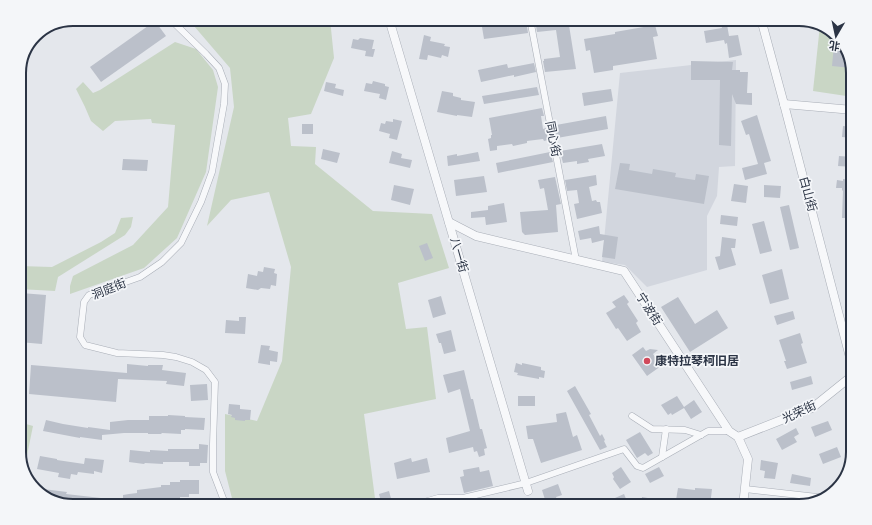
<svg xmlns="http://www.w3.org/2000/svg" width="872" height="525" viewBox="0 0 872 525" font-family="Figtree,'Noto Sans SC',sans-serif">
<rect width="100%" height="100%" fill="#e4e7ec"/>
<!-- built -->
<polygon fill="#d2d6de" points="736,60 735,166 719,167 717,196 707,216 707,270 647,287 625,265 602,262 620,73"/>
<!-- green -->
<g fill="#c9d6c5">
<polygon points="188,19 330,19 334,58 311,114 288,118 291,146 316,147 315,164 373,211 432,214 449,268 398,283 406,329 427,327 436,399 364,414 376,506 234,506 225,471 225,414 257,421 282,361 291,267 269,192 231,200 207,226 234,107 230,68"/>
<polygon points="820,25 826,26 846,46 853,70 853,97 813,91"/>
<polygon points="175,42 196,49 213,70 218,87 206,172 177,238 144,268 70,294 70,286 73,276 133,245 168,207 175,125 152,123 151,119 115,121 103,131 91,121 85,107 76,89 83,82 93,93 100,90"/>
<polygon points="133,217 131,227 125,235 58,277 55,291 19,289 19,266 52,267 101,242 115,233 121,218"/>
<polygon points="19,422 33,426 24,470 19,455"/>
</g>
<!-- building -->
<g fill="#bbc0ca">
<polygon points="535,19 568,19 576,69 545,72 543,61 544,61 544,59 560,57 556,30 537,32"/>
<polygon points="720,19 726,19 729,36 738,35 742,55 729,58 727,43 725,44 724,40 706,43 704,31 722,28"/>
<polygon points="155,21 166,36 101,82 90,67"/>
<polygon points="526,21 528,33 484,39 482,27"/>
<polygon points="655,25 658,36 653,37 657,59 613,66 613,70 594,73 590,50 586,51 584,39 615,34 615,32"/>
<polygon points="424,35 431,37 430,41 445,44 444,46 450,47 448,57 442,55 441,58 428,55 427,60 419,59"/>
<polygon points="835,35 846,46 852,68 832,66"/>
<polygon points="360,38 374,40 372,49 375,49 373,57 365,56 366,51 351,48 353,39 358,40"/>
<polygon points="691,61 733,62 732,70 740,70 740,72 748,72 747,93 752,93 752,105 736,104 732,94 731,146 719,145 720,80 691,80"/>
<polygon points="534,63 536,72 514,77 514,75 481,82 478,70 507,64 508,68"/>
<polygon points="373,81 385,84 385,86 389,87 386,100 379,98 380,94 364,91 366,83 372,84"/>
<polygon points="326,82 336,84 335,88 344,90 343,96 324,91"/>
<polygon points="537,87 539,95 484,104 482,96"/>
<polygon points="611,89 613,101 584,106 582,93"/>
<polygon points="442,91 453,93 453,96 461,98 461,100 475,102 472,117 457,115 457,116 437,112"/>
<polygon points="542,108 544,116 541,116 543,129 546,128 548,140 544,141 543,139 527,141 527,143 513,146 512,144 497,146 497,150 490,151 488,139 491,138 491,135 492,135 489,118"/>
<polygon points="757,115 771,161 764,163 767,174 745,180 742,168 758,164 749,134 746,135 741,121"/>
<polygon points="606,116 608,129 557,138 555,127 557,127 556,125"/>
<polygon points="393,119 402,121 397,140 389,138 390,134 379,131 381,123 385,124 386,121 393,122"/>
<rect x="302" y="124" width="11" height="10"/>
<polygon points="843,126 853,127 853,138 842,137"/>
<polygon points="602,144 605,156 588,159 589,162 577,164 577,161 563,163 560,151"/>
<polygon points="323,149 340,153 337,163 321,159"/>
<polygon points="392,151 402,154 401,158 412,160 410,168 389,163"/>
<polygon points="478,152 480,161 448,166 447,156 457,154 457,156"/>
<polygon points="550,152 553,162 498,173 496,163"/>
<polygon points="839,156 853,157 853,167 838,166"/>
<polygon points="123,159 148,160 147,171 122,170"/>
<polygon points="620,163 630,164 629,170 652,174 653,169 676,173 675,177 695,180 696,174 709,176 704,204 615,189"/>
<polygon points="596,175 597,185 589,187 592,201 596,200 597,202 600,202 602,213 577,219 574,204 579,203 577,190 567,191 565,180"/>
<polygon points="484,176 487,192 456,196 454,180"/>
<polygon points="555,177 561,204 556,205 558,232 525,235 522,232 520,212 548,210 544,188 540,189 538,180"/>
<polygon points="843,179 853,180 853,218 842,218 843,191 842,190 842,188 836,188 837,180 843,181"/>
<polygon points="734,184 748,186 746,203 731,201"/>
<polygon points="394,185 414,189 410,205 391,200"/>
<polygon points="764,185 781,186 780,198 764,197"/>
<polygon points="504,203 507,222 486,225 485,217 471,218 471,212 488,210 488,206"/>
<polygon points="789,205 799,248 790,250 780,207"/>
<polygon points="721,215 738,217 737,226 720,224"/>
<polygon points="764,221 772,251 760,254 752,224"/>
<polygon points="599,226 600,234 618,237 615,259 602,257 604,240 592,243 591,238 580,240 578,231"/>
<polygon points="722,237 736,239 735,248 731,248 736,265 719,270 715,257 720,256"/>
<polygon points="427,243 433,258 425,261 419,246"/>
<polygon points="849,248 853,248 853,270 846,269"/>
<polygon points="264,267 275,269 274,273 277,274 276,286 271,285 270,289 261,288 258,290 246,288 248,274 257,276 258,271 263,272"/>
<polygon points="782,269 789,299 770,304 762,275"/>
<polygon points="21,293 46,295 42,344 19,342 19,318"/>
<polygon points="624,295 629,302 627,304 638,321 636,323 641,332 627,341 618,328 616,329 606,313 616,307 612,302"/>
<polygon points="441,296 446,314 433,318 428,300"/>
<polygon points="678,297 695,324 717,310 728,328 690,352 661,307"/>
<polygon points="793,311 795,319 777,325 774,316"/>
<polygon points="239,317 246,317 245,334 225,333 226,320 239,321"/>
<polygon points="451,330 456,351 444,354 441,343 439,343 436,334"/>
<polygon points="800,333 803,343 801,344 807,363 787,369 784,361 786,361 779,340"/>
<polygon points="261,345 270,346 269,350 278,352 277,362 270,361 270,365 258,363"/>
<polygon points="643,347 646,351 650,349 658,350 653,354 661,366 647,376 632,355"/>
<polygon points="516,363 522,365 522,363 541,367 541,370 545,371 544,378 539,377 539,379 517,375 518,373 514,372"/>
<polygon points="127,364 148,366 148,365 163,365 162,370 186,373 184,386 166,384 167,381 118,379 116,402 29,394 31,365 127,373"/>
<polygon points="464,370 471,399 473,399 480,429 482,429 487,448 484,449 485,455 479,457 477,451 474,452 473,447 449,453 446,438 470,431 460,389 448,393 443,375"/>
<polygon points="811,376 813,384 792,390 790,382"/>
<polygon points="207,384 208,400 191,401 190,385"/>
<polygon points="575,386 591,414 589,415 600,436 602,434 605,440 604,441 607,447 600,450 567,391"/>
<rect x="518" y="396" width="17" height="10"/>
<polygon points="677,396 684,407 694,400 702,412 691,419 684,408 672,415 671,413 668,415 661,405"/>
<polygon points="229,404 240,405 240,409 251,410 250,420 245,420 245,421 235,420 235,418 231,417 232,415 228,414"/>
<polygon points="566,412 573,437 577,435 582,450 541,463 533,439 528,439 526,426 557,422 556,414"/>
<polygon points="168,415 185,416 185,417 205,418 204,430 185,429 185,430 181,430 181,434 162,433 161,434 148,434 148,433 124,433 102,435 102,440 80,437 80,438 43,431 46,420 63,424 88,428 88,427 110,430 110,422 128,420 149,420 149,416 168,416"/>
<polygon points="828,421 832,430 815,437 811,427"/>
<polygon points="796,428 799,434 794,437 797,442 782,450 776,439"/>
<polygon points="640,432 653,453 648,456 645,453 637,458 626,440"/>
<polygon points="199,444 208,445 207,463 200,463 200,466 189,466 189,462 163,462 163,464 145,463 144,464 129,462 130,450 150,452 150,450 168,451 168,449 199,449"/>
<polygon points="837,447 841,457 823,464 819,454"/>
<polygon points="40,456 57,459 57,460 84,464 85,458 104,460 102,473 94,471 94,474 78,472 77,475 71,474 70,479 58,477 59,473 37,469"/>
<polygon points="411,458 412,462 427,458 430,472 397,479 394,463"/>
<polygon points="761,460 778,463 775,479 764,478 765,471 760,470"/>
<polygon points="479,467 480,472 489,470 493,486 464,493 460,477 464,476 463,470"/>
<polygon points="621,467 631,482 620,489 613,479 614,477 612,473"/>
<polygon points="659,467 664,476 650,483 645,474"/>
<polygon points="792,474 811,478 810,486 790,483"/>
<polygon points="180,480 199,480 199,494 189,494 189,497 180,497 180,500 174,500 173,502 161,501 161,500 146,500 146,502 140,503 140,506 73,506 70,504 46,499 35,488 67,492 66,494 101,498 101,499 123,502 123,495 129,494 137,493 137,490 161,487 161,485 170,485 170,482 180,482"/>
<polygon points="558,484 562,495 556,497 559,506 547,506 542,490"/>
<polygon points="678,488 695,490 695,488 712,489 710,506 675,506"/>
<polygon points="389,491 393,506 382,506 379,494"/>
<polygon points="624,494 629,506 597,506"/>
<polygon points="642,497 659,500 658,506 641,506"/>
</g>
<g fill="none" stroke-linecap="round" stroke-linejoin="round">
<!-- minor casing -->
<g stroke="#a9aeb7" stroke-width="7">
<g id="minor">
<polyline points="170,19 206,54 219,68 225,84 224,104 212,172 201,202 181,243 162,262 140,277 89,295 84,302 80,337 85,345 117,353 163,355 176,357 192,362 206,370 215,382 213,444 213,472 226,506"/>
<polyline points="530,19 576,260"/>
<polyline points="632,416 652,429 685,430 701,435"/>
<polyline points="662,457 666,429"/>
<polyline points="745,489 826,498 828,496"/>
<polyline points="410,506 438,498 463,498 526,483 624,449 637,466 643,468 708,431 729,431"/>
</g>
</g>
<!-- tertiary casing -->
<g stroke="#a9aeb7" stroke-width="9">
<g id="tertiary">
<polyline points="389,19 528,491"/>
<polyline points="761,19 784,104 853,369"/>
<polyline points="784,104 853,110"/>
<polyline points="449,222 476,236 624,271 729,431 738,437 748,459 743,506"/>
<polyline points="738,437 812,408 853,375"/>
</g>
</g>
<!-- minor -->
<use href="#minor" stroke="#f7f8fa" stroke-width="6"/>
<!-- tertiary -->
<use href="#tertiary" stroke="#f7f8fa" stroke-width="8"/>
</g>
<!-- markers -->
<circle fill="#d1495b" stroke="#f4f6f9" stroke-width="1.5" cx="647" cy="361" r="4"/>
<g text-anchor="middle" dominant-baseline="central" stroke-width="3.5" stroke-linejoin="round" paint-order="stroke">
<!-- street labels -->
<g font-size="12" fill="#2b3445" stroke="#f4f6f9">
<text transform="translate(553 139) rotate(79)">同心街</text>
<text transform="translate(808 194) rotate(75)">白山街</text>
<text transform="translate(459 255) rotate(74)">八一街</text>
<text transform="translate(109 289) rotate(-22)">洞庭街</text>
<text transform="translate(649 309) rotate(57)">宁波街</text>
<text transform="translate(799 412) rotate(-25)">光荣街</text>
</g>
<!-- poi labels -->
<g font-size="12" font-weight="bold" fill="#2b3445" stroke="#f4f6f9" text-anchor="start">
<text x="655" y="361">康特拉琴柯旧居</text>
</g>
</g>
<!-- crop -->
<path d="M0 0H872V525H0ZM73 26H799A47 47 0 0 1 846 73V452A47 47 0 0 1 799 499H73A47 47 0 0 1 26 452V73A47 47 0 0 1 73 26Z" fill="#f4f6f9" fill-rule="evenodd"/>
<path fill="none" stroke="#2b3445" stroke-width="2" d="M73 26H799A47 47 0 0 1 846 73V452A47 47 0 0 1 799 499H73A47 47 0 0 1 26 452V73A47 47 0 0 1 73 26Z"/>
<!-- north arrow -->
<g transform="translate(836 36) rotate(189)" stroke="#f4f6f9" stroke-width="3" paint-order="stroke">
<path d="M0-3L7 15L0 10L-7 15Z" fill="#2b3445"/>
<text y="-6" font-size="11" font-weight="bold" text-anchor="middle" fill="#2b3445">北</text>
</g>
</svg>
